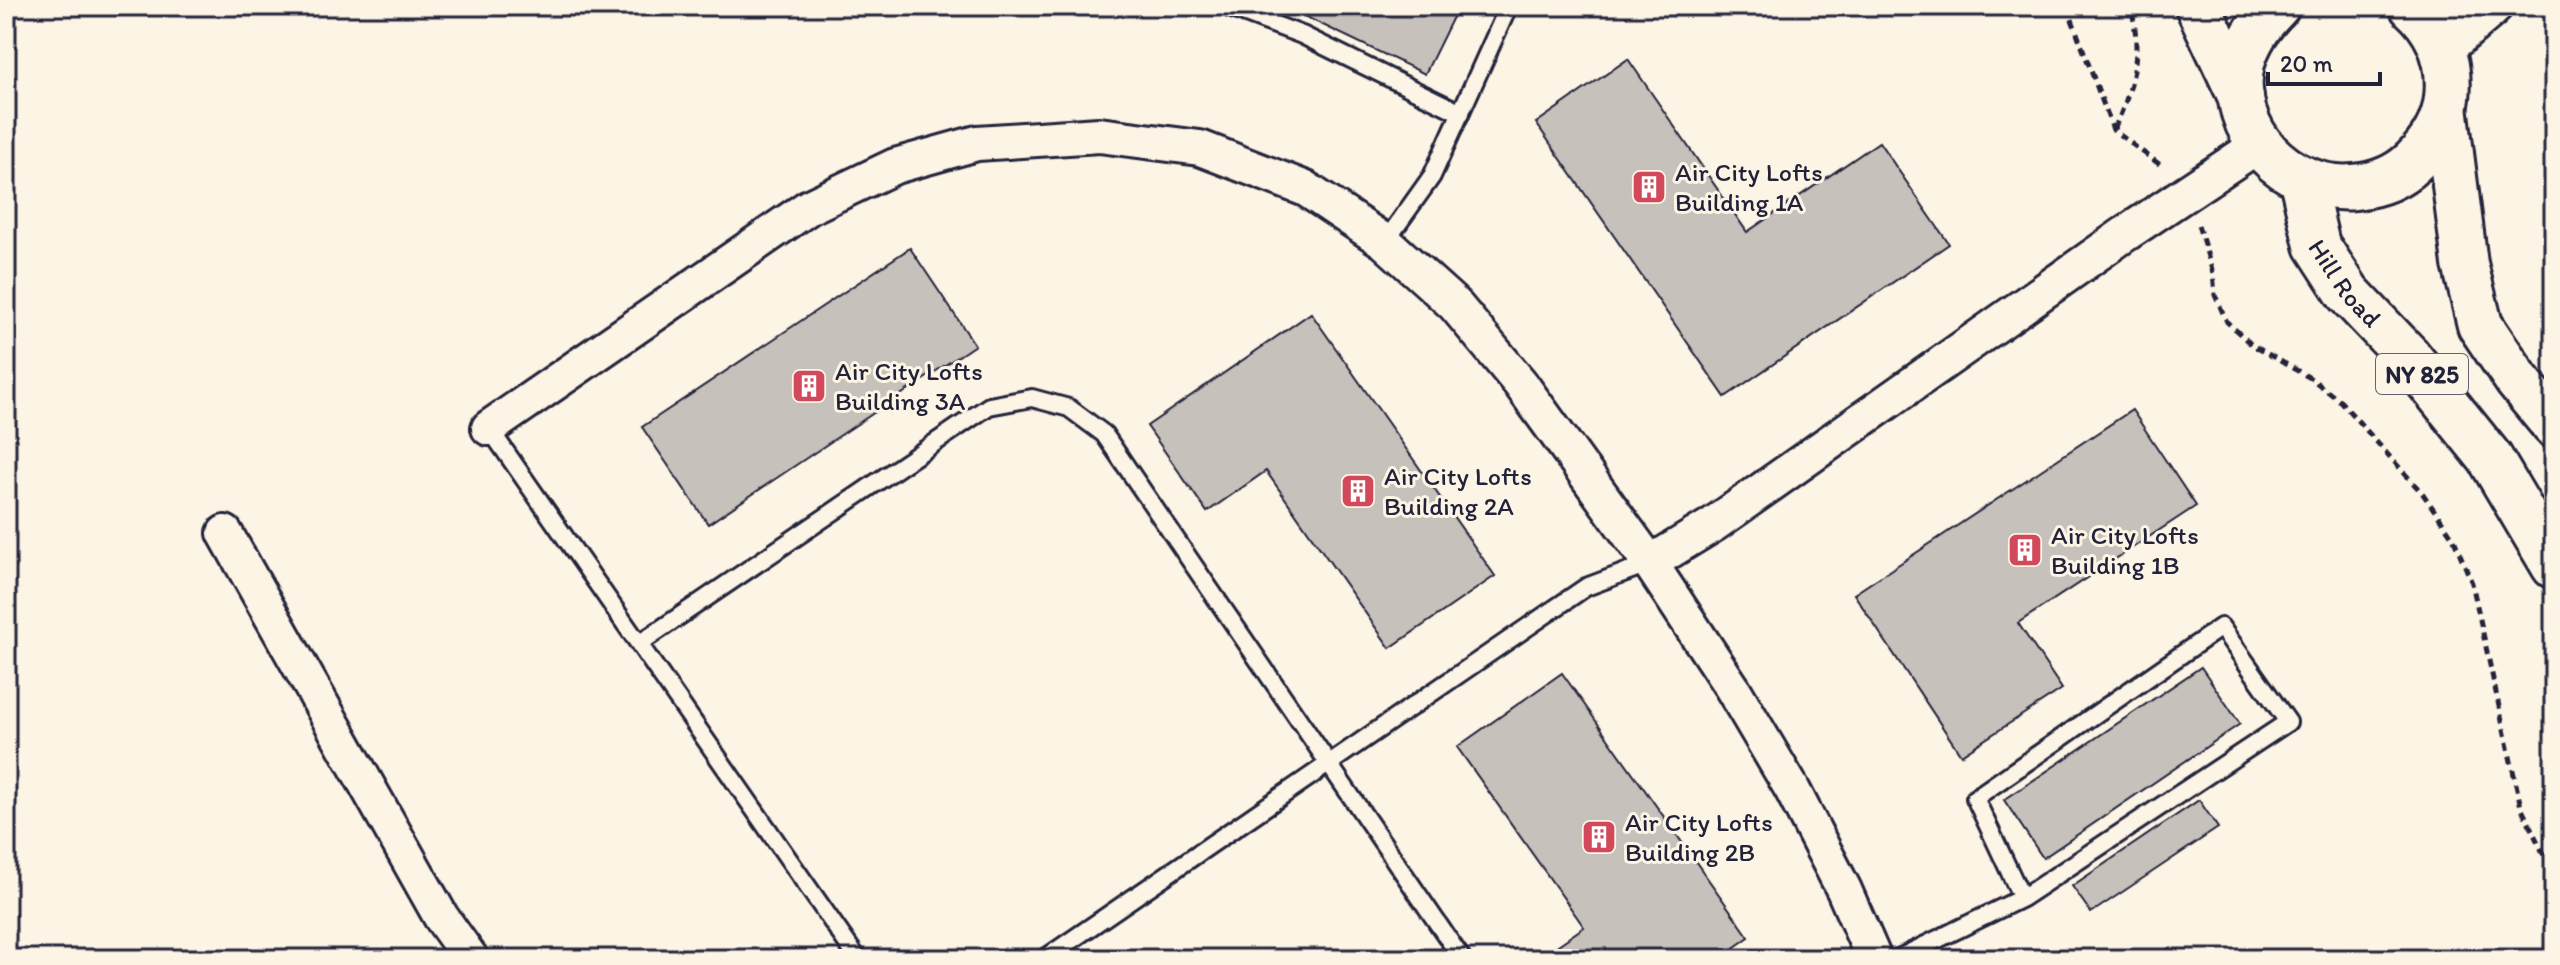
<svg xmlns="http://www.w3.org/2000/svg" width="2560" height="965" viewBox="0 0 2560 965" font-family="Itim,sans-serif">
<rect width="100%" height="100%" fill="#fcf5e5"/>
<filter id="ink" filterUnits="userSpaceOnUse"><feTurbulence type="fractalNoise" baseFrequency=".0125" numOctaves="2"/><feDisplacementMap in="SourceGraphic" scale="16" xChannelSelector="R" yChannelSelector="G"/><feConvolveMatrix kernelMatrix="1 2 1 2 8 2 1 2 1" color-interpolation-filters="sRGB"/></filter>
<g filter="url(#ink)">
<!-- building -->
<g fill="#c6c1bb" stroke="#22223b" stroke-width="2">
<polygon points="1309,6 1440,6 1455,13 1425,74 1304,16"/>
<polygon points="1628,59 1747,232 1879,142 1949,244 1725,397 1536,123"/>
<polygon points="910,248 975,345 708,524 642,427"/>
<polygon points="1311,313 1495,576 1390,648 1266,471 1207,512 1147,426"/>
<polygon points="2132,410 2196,506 2018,623 2062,689 1961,755 1854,594"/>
<polygon points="2201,667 2240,724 2043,858 2004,800"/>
<polygon points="1562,673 1749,937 1718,959 1538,959 1584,927 1457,747"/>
<polygon points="2199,800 2218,828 2091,913 2072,886"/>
</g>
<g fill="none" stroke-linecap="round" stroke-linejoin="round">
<!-- lane casing -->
<g stroke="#22223b" stroke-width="22">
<g id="lane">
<polyline points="1224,6 1302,35 1461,113"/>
<polyline points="1385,242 1432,176 1506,12 1493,6"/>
<polyline points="489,428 858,959"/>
<polyline points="640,643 989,406 1032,398 1069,408 1104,434 1462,959"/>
<polyline points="1044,959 1586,587 1650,563"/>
<polyline points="1897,959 2022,898 2288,722 2221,627 1975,798 2022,898"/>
</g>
</g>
<!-- street casing -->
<g stroke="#22223b" stroke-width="40">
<g id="street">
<polyline points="489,428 809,207 895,166 977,143 1099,135 1200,148 1306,189 1385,242 1455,305 1520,383 1650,563 1733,689 1792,789 1844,890 1874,959"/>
<polyline points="225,533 441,917 471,959"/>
<polyline points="1650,563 1714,524 2125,234 2260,144"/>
</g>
</g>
<!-- secondary casing -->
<g stroke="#22223b" stroke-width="50">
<polyline id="secondary" points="2442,46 2489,6"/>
</g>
<!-- primary casing -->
<g stroke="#22223b" stroke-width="50">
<g id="primary">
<polyline points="2198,6 2241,97"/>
<path d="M2277,6c-16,16 -29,34 -35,57 -15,68 45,130 112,124 23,-2 44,-10 60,-26 18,-18 30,-37 33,-63 4,-36 -8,-68 -35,-92"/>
<polyline points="2446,114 2465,264 2480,325 2517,380 2554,425"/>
<path id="s1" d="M2302,180l15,65 31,48 60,63 82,102 64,108"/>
</g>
</g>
<!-- path -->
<g stroke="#22223b" stroke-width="5" stroke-dasharray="8 6" stroke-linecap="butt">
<polyline points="2067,6 2113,130 2163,167"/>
<path d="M2114,129c20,-43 28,-76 17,-123"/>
<polyline points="2198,225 2213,273 2215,295 2227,322 2252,345 2312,379 2341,402 2423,494 2453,537 2472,583 2521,807 2554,876"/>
</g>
<!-- lane -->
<use href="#lane" stroke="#fcf5e5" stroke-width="16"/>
<!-- street -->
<use href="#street" stroke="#fcf5e5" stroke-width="34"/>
<!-- secondary -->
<use href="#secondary" stroke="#fcf5e5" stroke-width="44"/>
<!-- primary -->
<use href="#primary" stroke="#fcf5e5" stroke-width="44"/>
</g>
</g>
<!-- icons -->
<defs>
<g id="building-square" transform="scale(1.8)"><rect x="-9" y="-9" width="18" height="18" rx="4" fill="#d1495b" stroke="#fcf5e5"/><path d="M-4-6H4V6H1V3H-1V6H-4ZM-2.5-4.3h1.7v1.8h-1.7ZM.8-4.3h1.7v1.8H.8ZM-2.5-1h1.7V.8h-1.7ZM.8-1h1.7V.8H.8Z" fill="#fff"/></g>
</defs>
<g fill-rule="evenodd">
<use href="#building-square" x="1649" y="187"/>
<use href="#building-square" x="809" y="386"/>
<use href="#building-square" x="1358" y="491"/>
<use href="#building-square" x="2025" y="550"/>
<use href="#building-square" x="1599" y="837"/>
</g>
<g text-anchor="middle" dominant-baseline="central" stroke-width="6" stroke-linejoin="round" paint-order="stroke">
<!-- shield labels -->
<rect fill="#fcf5e5" stroke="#63616e" stroke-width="2" x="2376" y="354" width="92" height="40" rx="6"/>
<g font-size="24" font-weight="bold" fill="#22223b">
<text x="2422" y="374">NY 825</text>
</g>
<!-- poi labels -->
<g font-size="26" fill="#22223b" stroke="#fcf5e5" text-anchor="start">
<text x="1675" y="172">Air City Lofts<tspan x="1675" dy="30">Building 1A</tspan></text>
<text x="835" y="371">Air City Lofts<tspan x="835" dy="30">Building 3A</tspan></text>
<text x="1384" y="476">Air City Lofts<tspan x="1384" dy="30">Building 2A</tspan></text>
<text x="2051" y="535">Air City Lofts<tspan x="2051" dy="30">Building 1B</tspan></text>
<text x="1625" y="822">Air City Lofts<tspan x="1625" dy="30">Building 2B</tspan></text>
</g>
<!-- street labels -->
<g font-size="26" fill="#22223b" stroke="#fcf5e5">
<text stroke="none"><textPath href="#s1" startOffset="114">Hill Road</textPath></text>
</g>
</g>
<!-- margin -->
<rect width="2560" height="965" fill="none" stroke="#fcf5e5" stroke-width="32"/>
<rect x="16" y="16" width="2528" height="933" fill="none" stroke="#22223b" stroke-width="3" filter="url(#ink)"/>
<!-- scale -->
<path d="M2268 72v12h112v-12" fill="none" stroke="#22223b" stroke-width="4"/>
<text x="2280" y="72" font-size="24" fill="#22223b" stroke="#fcf5e5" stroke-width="6" paint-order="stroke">20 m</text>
</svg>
